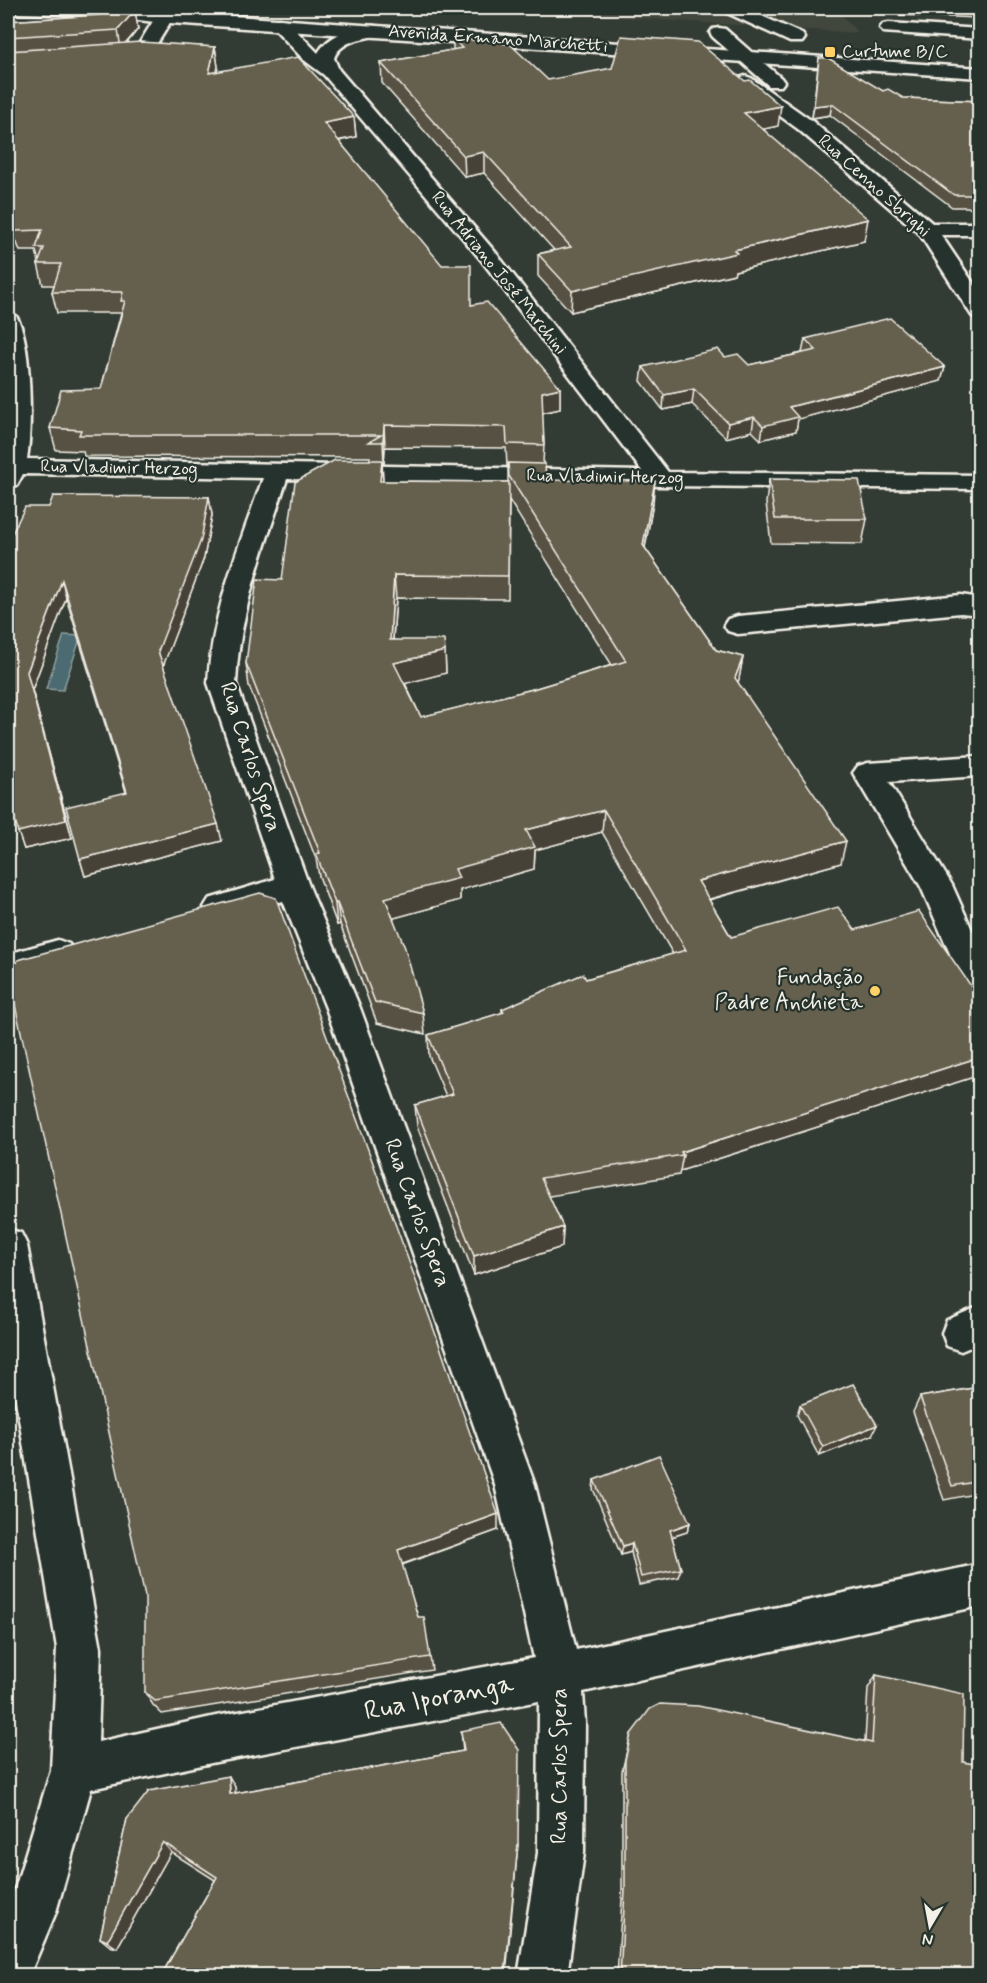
<svg xmlns="http://www.w3.org/2000/svg" width="987" height="1983" viewBox="0 0 987 1983" font-family="Mynerve,sans-serif">
<rect width="100%" height="100%" fill="#333c34"/>
<filter id="ink" filterUnits="userSpaceOnUse"><feTurbulence type="fractalNoise" baseFrequency=".0167" numOctaves="2"/><feDisplacementMap in="SourceGraphic" scale="12" xChannelSelector="R" yChannelSelector="G"/><feConvolveMatrix kernelMatrix="1 2 1 2 8 2 1 2 1" color-interpolation-filters="sRGB"/></filter>
<g filter="url(#ink)">
<!-- built -->
<polygon fill="#42463c" points="479,8 835,8 858,33"/>
<!-- water -->
<polygon fill="#4b6a71" stroke="#8fa0a1" stroke-width="1.5" points="64,635 81,636 63,690 46,689"/>
<g fill="none" stroke-linecap="round" stroke-linejoin="round">
<!-- minor casing -->
<g stroke="#f4f1e8" stroke-width="5">
<g id="minor">
<polygon points="722,8 744,8 802,34 805,38 802,42 790,42 725,12"/>
<path d="M164,12l6,1 3,4c-15,27 -30,55 -67,46l-3,-4 3,-4 21,-4 12,-7 19,-31z"/>
<path d="M280,19l6,1 32,33c10,-18 41,-31 61,-26l3,4 -3,4c-16,4 -38,5 -45,23l5,12 157,183 172,219 312,3v14l-319,-3 -374,-7c-22,67 -48,132 -51,204l73,203 51,122 175,477 41,165 404,-86v42l-397,86 2,31 -1,130 -17,123h-49l20,-123 1,-152 -323,61 -125,27 -35,123 -27,64h-21v-64l43,-142 6,-122 -49,-296v-123l13,4 6,12 74,403 -3,94 118,-26 318,-58 -39,-173 -169,-477 -43,-107 -63,18 -11,-4 -5,-8 5,-8 66,-20 -67,-196c4,-72 31,-137 55,-205l-240,-4 -6,11 -9,2v-173l8,2c16,23 16,115 11,143l615,12 -160,-210 -158,-186 -20,-15 -30,-32 -3,-4 3,-4z"/>
<polygon points="889,23 980,29 980,39 883,32 880,28 883,24"/>
<polygon points="719,28 725,29 781,78 784,82 781,86 769,86 713,37 710,33 713,29"/>
<polygon points="745,76 751,78 812,121 932,223 980,223 980,235 941,235 980,293 980,317 972,316 919,233 798,129 739,86 736,82 739,78"/>
<polygon points="961,595 980,598 980,615 961,613 738,634 728,631 724,625 728,619 738,616"/>
<polygon points="980,756 980,776 889,782 952,885 980,948 980,999 968,995 921,887 853,773 858,766 868,763"/>
<polygon points="58,940 69,944 74,953 69,962 8,980 8,954"/>
<polygon points="980,1306 980,1343 961,1351 947,1346 942,1333 947,1320"/>
</g>
</g>
<!-- major casing -->
<g stroke="#f4f1e8" stroke-width="5">
<polygon id="major" points="8,8 118,8 980,68 980,78 155,22 95,15 17,13 11,12"/>
</g>
<!-- minor -->
<use href="#minor" fill="#26332d" fill-rule="evenodd"/>
<!-- major -->
<use href="#major" fill="#26332d" fill-rule="evenodd"/>
</g>
<!-- wall -->
<g fill="#575143" stroke="#f4f1e8" stroke-width="1.5" fill-rule="evenodd">
<polygon points="892,8 980,8 980,18 899,15"/>
<path d="M135,10l3,19 -11,14 88,4 3,20 -1,5 137,45 2,20 -17,4 132,164 89,83v21l-18,4 2,32 -1,18 3,17 107,23 -8,45 71,102 27,7 -5,26 103,180 -132,37 22,37 124,-7 125,69v76l-300,96 -1,4 -130,21 14,31 -1,20 -88,28 -57,-149 -2,-21 31,-9 -17,-40 -1,-21 74,-22v-4l84,-30 87,-25 -71,-122 -67,18 -1,19 -74,21v10l-67,18 30,95 2,21 -48,-11 -37,-99 -3,1 -18,-49 -3,-17 -67,-173 -3,-23 36,-83 88,-120v-3l-286,-1 -1,-5 -27,-1 -6,-22 51,-39 20,-76h-64l-5,-21 2,-7h-11l-5,-21 1,-2 -3,-11h-16l-12,-32v-198l92,-6zM385,447l121,1 1,18h1v16l-125,-1 -1,-17h2zM509,500l103,165 -79,24 -112,28 -16,-34 41,-10 -1,-22 -52,-11 3,-42 112,1z"/>
<polygon points="453,39 548,80 778,126 763,129 864,241 735,271 734,274 571,312 538,276 538,254 554,250 484,173 465,177 382,83 381,63 453,50"/>
<polygon points="819,58 883,91 903,98 980,101 980,212 975,212 968,207 952,207 830,115 812,118"/>
<polygon points="805,339 945,367 941,381 798,419 796,431 761,440 752,431 726,438 692,404 663,410 641,381 643,367 725,357 749,365 802,353"/>
<polygon points="769,479 867,519 862,544 771,543 766,503"/>
<polygon points="209,497 212,515 204,558 163,666 222,841 85,876 80,859 126,792 66,598 32,690 72,838 24,849 11,807 8,808 8,542 49,507"/>
<polygon points="437,1338 498,1530 402,1565 430,1657 432,1670 162,1714 153,1705 145,1692"/>
<polygon points="980,1387 980,1493 944,1500 913,1412 920,1397"/>
<polygon points="800,1405 872,1435 819,1456 797,1415"/>
<polygon points="594,1480 690,1523 687,1532 672,1537 681,1569 678,1577 639,1585 631,1552 621,1555 593,1489"/>
<polygon points="876,1675 963,1762 980,1976 617,1976 622,1899 622,1771 631,1734 865,1741 868,1688"/>
<polygon points="461,1731 518,1844 506,1976 161,1976 215,1880 171,1852 117,1948 110,1946 100,1938 127,1819 235,1787 236,1793 463,1751"/>
</g>
<!-- shaded-wall -->
<g fill="#474237" stroke="#f4f1e8" stroke-width="1.5">
<polygon points="135,10 138,29 121,49 118,30"/>
<polygon points="215,47 218,67 212,93 209,73"/>
<polygon points="832,104 830,115 812,118 814,106"/>
<polygon points="781,106 778,126 741,134 744,113"/>
<polygon points="354,117 356,137 326,143 324,123"/>
<polygon points="484,152 484,173 465,177 464,156"/>
<polygon points="868,219 864,241 735,271 734,274 571,312 572,291 734,250"/>
<polygon points="945,367 941,381 798,419 796,431 761,440 763,426 789,407"/>
<polygon points="560,388 560,409 541,413 542,392"/>
<polygon points="694,389 692,404 663,410 664,395"/>
<polygon points="754,417 752,431 726,438 728,423"/>
<polygon points="384,425 385,447 384,464 383,442"/>
<polygon points="382,460 383,483 380,481"/>
<polygon points="655,481 653,503 641,568 643,545"/>
<polygon points="209,497 212,515 204,558 162,669 158,651"/>
<polygon points="394,575 396,598 391,662 390,640"/>
<polygon points="62,580 66,598 32,690 72,838 24,849 18,832 27,672"/>
<polygon points="445,651 446,673 396,686 394,663"/>
<polygon points="743,657 739,679 731,701 735,678"/>
<polygon points="8,792 12,807 8,808"/>
<polygon points="604,810 602,832 535,850 534,869 460,890 460,900 387,920 385,898 455,869 526,830"/>
<polygon points="218,824 222,841 85,876 80,859"/>
<polygon points="846,841 841,863 695,903 698,881"/>
<polygon points="335,903 337,903 340,924 337,925"/>
<polygon points="980,1057 980,1075 680,1171 683,1155 681,1152"/>
<polygon points="563,1227 562,1247 474,1275 474,1256"/>
<polygon points="877,1425 872,1435 819,1456 823,1447"/>
<polygon points="498,1514 498,1530 400,1565 398,1550"/>
<polygon points="690,1523 687,1532 668,1538 670,1530"/>
<polygon points="632,1543 631,1552 621,1555 623,1546"/>
<polygon points="229,1776 235,1787 236,1805 230,1794"/>
<polygon points="163,1842 171,1852 117,1948 107,1941"/>
</g>
<!-- building -->
<g fill="#655e4e" stroke="#f4f1e8" stroke-width="1.5">
<polygon points="135,10 118,30 8,37 8,21 100,15 103,13"/>
<polygon points="621,36 698,42 745,81 750,80 781,106 744,113 868,219 734,250 737,253 572,291 538,254 571,247 484,152 464,156 381,63 462,48 453,39 491,41 511,45 548,80 612,68"/>
<polygon points="141,42 215,47 209,73 298,57 354,117 324,123 442,265 471,265 471,305 487,302 560,388 542,392 544,445 507,444 506,427 384,425 383,442 369,442 381,435 79,435 81,430 50,428 61,390 101,389 125,301 121,301 123,292 52,292 61,264 38,264 44,248 36,248 42,230 15,231 8,211 8,51"/>
<polygon points="819,58 828,58 883,91 888,89 903,98 980,101 980,199 971,195 954,195 832,104 814,106"/>
<polygon points="890,318 945,367 789,407 798,417 763,426 754,417 728,423 694,389 664,395 643,367 718,349 725,357 738,354 749,365 816,350 805,339"/>
<polygon points="335,460 382,460 380,481 509,482 508,576 394,575 390,640 444,640 445,651 394,663 421,717 533,689 626,661 509,476 508,463 545,464 546,480 655,481 643,545 716,650 743,657 735,678 846,841 698,881 731,937 838,907 855,930 919,911 980,999 980,1057 681,1152 683,1155 541,1178 563,1227 474,1256 415,1105 453,1094 428,1035 504,1012 502,1009 583,974 586,979 686,950 604,810 526,830 535,847 455,869 459,878 385,898 405,948 423,1013 375,1002 337,903 335,903 316,854 320,853 246,663 257,579 282,580 295,482"/>
<polygon points="769,479 859,480 867,519 775,519"/>
<polygon points="53,496 209,497 201,540 158,651 218,824 80,859 66,807 127,792 62,580 27,672 66,820 18,832 8,793 8,552 9,550 8,550 8,542 25,507 49,507"/>
<polygon points="260,893 276,898 437,1338 498,1514 398,1550 418,1617 424,1617 430,1657 155,1701 145,1692 145,1596 8,973 18,960"/>
<polygon points="853,1384 877,1425 823,1447 800,1405"/>
<polygon points="980,1387 980,1481 952,1486 920,1397"/>
<polygon points="659,1455 690,1523 670,1530 681,1569 641,1577 632,1543 623,1546 594,1480"/>
<polygon points="876,1675 964,1694 963,1762 980,1765 980,1976 620,1976 625,1891 625,1760 631,1734 650,1709 660,1704 698,1706 872,1743"/>
<polygon points="501,1723 519,1750 518,1844 505,1976 161,1976 217,1877 163,1842 107,1941 100,1938 127,1819 149,1791 229,1776 230,1794 464,1751 461,1731"/>
</g>
</g>
<!-- markers -->
<g fill="#ffd166" stroke="#26332d" stroke-width="2">
<rect x="824" y="46" width="12" height="12" rx="3"/>
<circle cx="875" cy="991" r="6"/>
</g>
<g text-anchor="middle" dominant-baseline="central" stroke-width="4.5" stroke-linejoin="round" paint-order="stroke">
<!-- far-street labels -->
<g font-size="18" fill="#f4f1e8" stroke="#26332d">
<text transform="translate(498 39) rotate(4)">Avenida Ermano Marchetti</text>
<text transform="translate(874 186) rotate(42)">Rua Cenno Sbrighi</text>
<text transform="translate(499 273) rotate(51)">Rua Adriano José Marchini</text>
<text transform="translate(119 468) rotate(1)">Rua Vladimir Herzog</text>
<text transform="translate(605 477) rotate(1)">Rua Vladimir Herzog</text>
</g>
<!-- far-poi labels -->
<g font-size="18" fill="#f4f1e8" stroke="#26332d" text-anchor="start">
<text x="842" y="52">Curtume B/C</text>
</g>
<!-- street labels -->
<g font-size="22" fill="#f4f1e8" stroke="#26332d">
<text transform="translate(250 757) rotate(72)">Rua Carlos Spera</text>
<text transform="translate(417 1213) rotate(70)">Rua Carlos Spera</text>
<text transform="translate(560 1766) rotate(-90)">Rua Carlos Spera</text>
</g>
<!-- poi labels -->
<g font-size="22" fill="#f4f1e8" stroke="#26332d" text-anchor="end">
<text x="863" y="978">Fundação<tspan x="863" dy="25">Padre Anchieta</tspan></text>
</g>
<!-- near-street labels -->
<g font-size="27" fill="#f4f1e8" stroke="#26332d">
<text transform="translate(439 1698) rotate(-11)">Rua Iporanga</text>
</g>
</g>
<!-- margin -->
<rect width="987" height="1983" fill="none" stroke="#26332d" stroke-width="30"/>
<rect x="15" y="15" width="957" height="1953" fill="none" stroke="#f4f1e8" stroke-width="2" filter="url(#ink)"/>
<!-- north arrow -->
<g transform="translate(930 1926) rotate(190)" stroke="#26332d" stroke-width="4.5" paint-order="stroke">
<path d="M0-4.5L10 22L0 15L-10 22Z" fill="#f4f1e8"/>
<text y="-9" font-size="16" font-weight="bold" text-anchor="middle" fill="#f4f1e8">N</text>
</g>
</svg>
